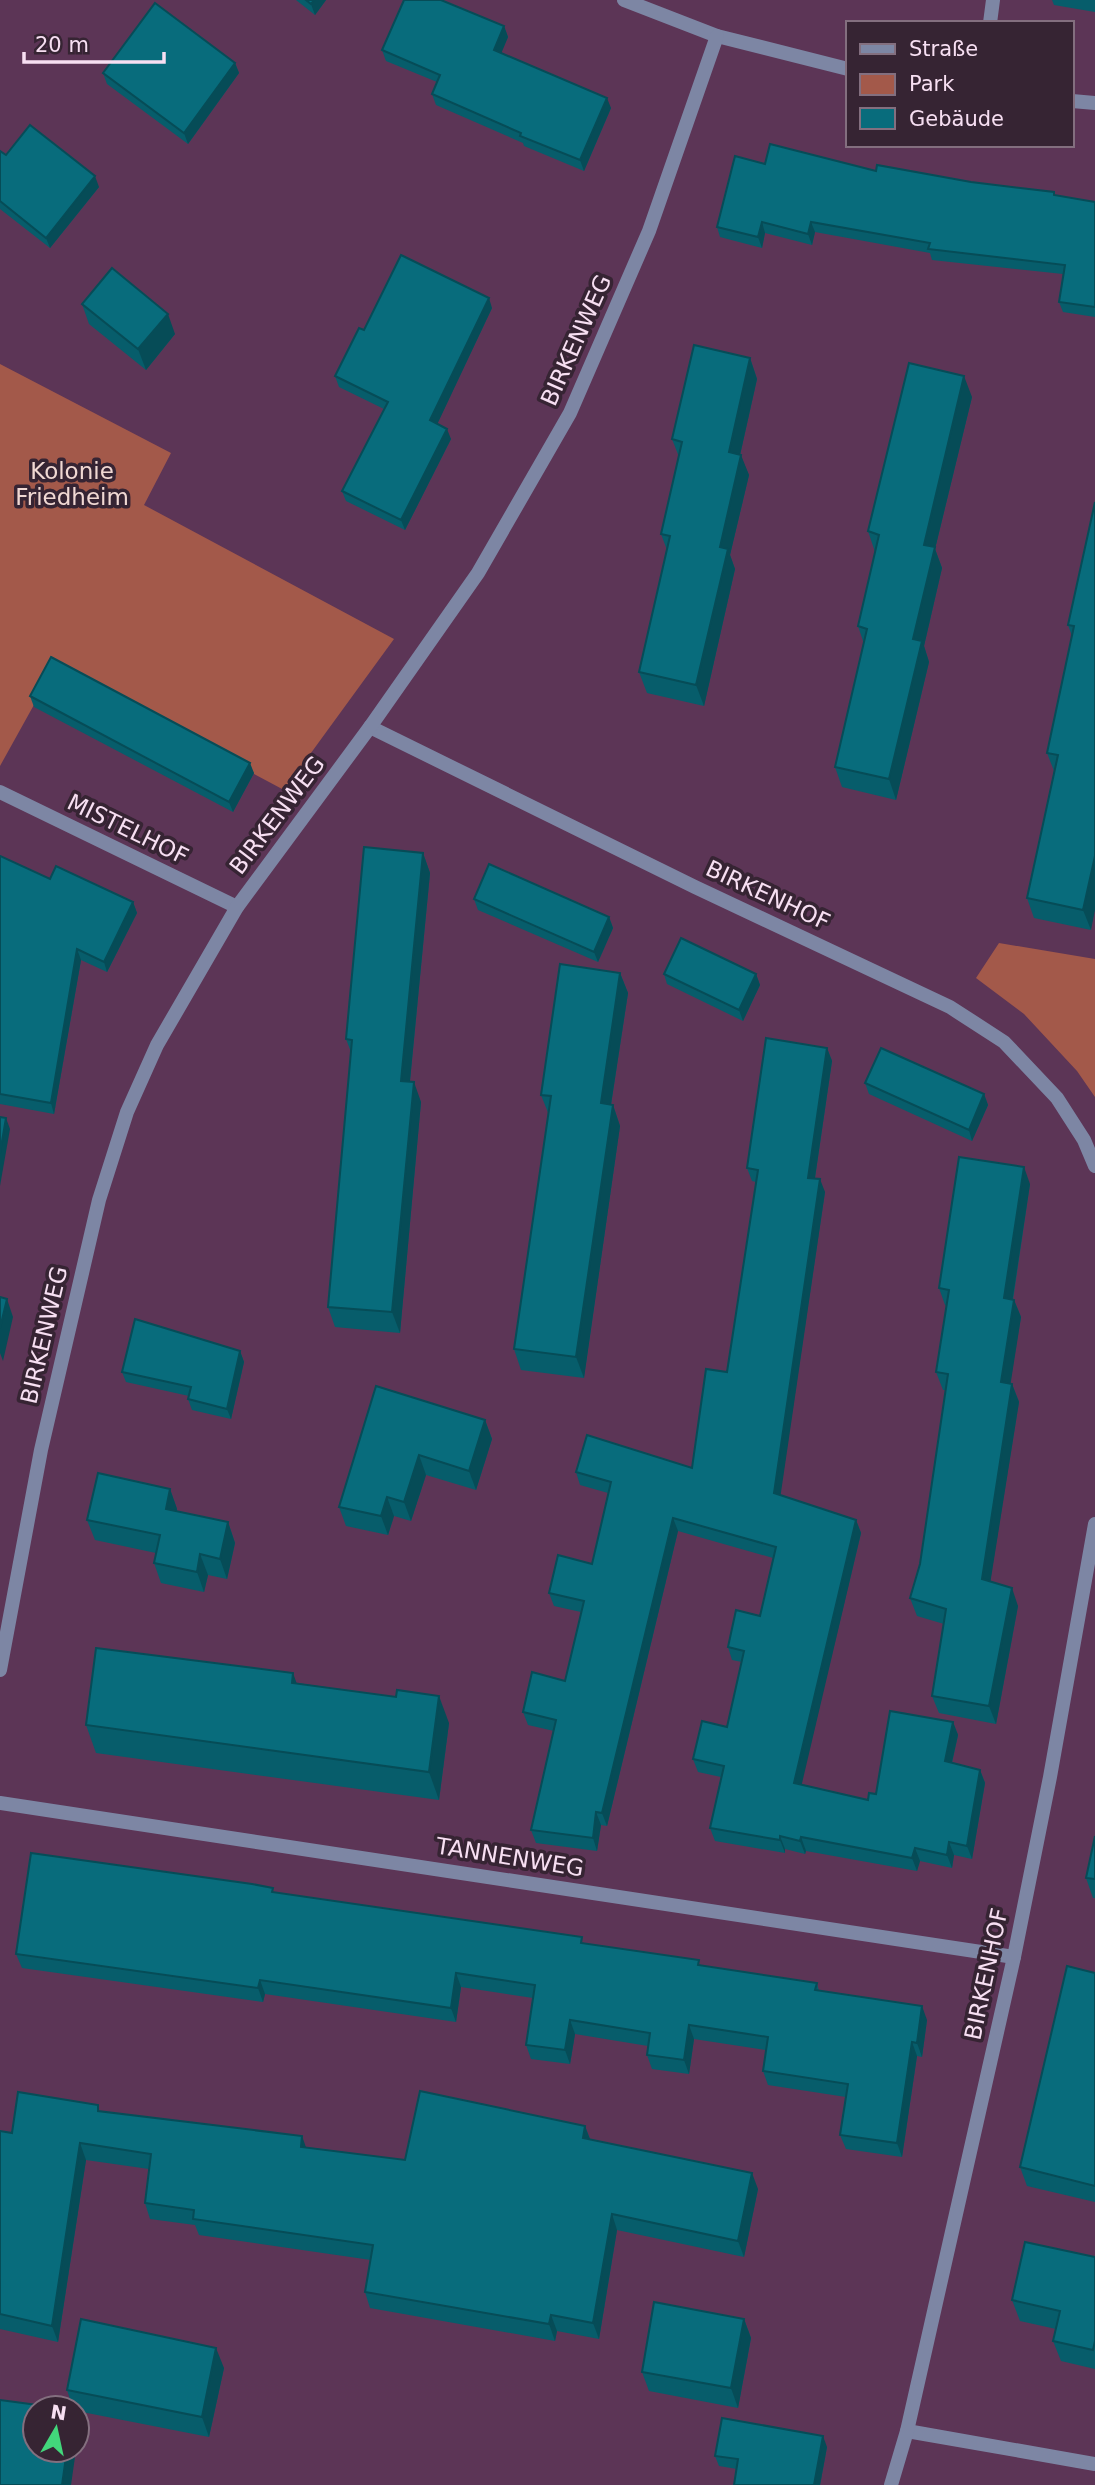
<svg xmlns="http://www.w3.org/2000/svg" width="1095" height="2485" viewBox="0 0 1095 2485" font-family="'DejaVu Sans',sans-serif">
<rect width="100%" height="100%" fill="#5c3556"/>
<!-- green -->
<g fill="#a3594a">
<polygon points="0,364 171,453 144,505 394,639 284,790 55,667 0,766"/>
<polygon points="999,943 1095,959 1095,1097 1077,1071 1024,1014 976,978"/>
</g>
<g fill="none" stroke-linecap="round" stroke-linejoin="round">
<!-- minor -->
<g stroke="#7d86a4" stroke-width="14">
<polyline points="624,0 717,36 848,69"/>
<polyline points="990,23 993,0"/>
<polyline points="1072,101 1095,103"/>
<polyline points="370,727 695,887 950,1007 1004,1042 1057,1098 1084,1140 1095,1166"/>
<polyline points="0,792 237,907"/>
<polyline points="0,1670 41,1450 99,1200 127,1112 157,1045 237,907 370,727 478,573 570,413 649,231 717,36"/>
<polyline points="0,1803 1014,1957"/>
<polyline points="907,2431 1095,2464"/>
<polyline points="891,2485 907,2431 1014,1957 1050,1777 1095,1524"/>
</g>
</g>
<!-- wall -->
<g fill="#075d6b">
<polygon points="296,0 326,0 315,15"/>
<polygon points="1052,0 1095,0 1095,12 1054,5"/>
<polygon points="504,26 508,37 501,53 611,108 584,171 524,146 523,143 436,105 432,94 437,82 386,61 382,50"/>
<polygon points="235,63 239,73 188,144 107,84 103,73"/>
<polygon points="0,151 6,155 99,187 50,248 0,209"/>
<polygon points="765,164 876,171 971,182 1095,202 1095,317 1063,312 1059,302 1063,274 932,260 930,253 815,232 812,245 765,233 762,248 720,237 717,227"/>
<polygon points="82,304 175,334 146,370 89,324"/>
<polygon points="492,308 437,424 451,439 405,530 346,501 342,491 384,409 339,387 335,376 364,330"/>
<polygon points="750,358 757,379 740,455 749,475 730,555 735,569 704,706 647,693 639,672 667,550 661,534 679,457 672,439"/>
<polygon points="972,397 935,549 942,568 924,646 929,662 896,800 842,787 835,767 864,644 858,626 875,552 868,531"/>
<polygon points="1095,502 1091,930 1034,918 1027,898 1054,771 1047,753 1072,636 1068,625"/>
<polygon points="30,696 254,773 233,812 34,707"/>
<polygon points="423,853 430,873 410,1081 421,1102 400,1333 335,1327 328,1307 351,1052 346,1039"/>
<polygon points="0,856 50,879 133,902 137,913 107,972 81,960 54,1114 0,1104"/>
<polygon points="474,899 609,917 613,928 598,962 478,910"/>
<polygon points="620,973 628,993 611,1105 613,1105 620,1126 584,1378 521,1370 514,1349 549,1115 541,1095"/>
<polygon points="664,974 756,974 760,985 743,1021 667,984"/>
<polygon points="827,1048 832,1061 815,1178 825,1192 780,1495 856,1520 861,1533 801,1784 868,1800 876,1794 953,1722 958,1735 952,1763 980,1770 985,1783 972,1859 954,1855 952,1868 920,1861 917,1871 806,1851 805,1854 785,1849 785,1853 715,1841 710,1828 721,1777 698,1772 693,1759 727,1727 742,1662 732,1660 728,1647 760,1616 773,1558 678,1531 607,1826 601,1825 597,1851 536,1843 531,1830 554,1731 528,1725 523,1712 565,1681 581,1612 554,1606 549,1593 592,1564 608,1493 580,1485 576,1472 692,1468 727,1372 756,1182 752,1181 747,1168"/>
<polygon points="865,1083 984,1094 988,1105 972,1141 869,1094"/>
<polygon points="1030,1184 1013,1300 1014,1300 1021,1317 1010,1384 1012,1384 1019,1402 990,1582 1018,1606 996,1724 939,1713 932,1696 944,1624 917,1616 910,1598 920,1564 946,1390 943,1390 936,1372 947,1306 945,1305 939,1288"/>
<polygon points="240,1351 244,1362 231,1419 192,1410 188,1399 189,1396 126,1382 122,1372"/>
<polygon points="376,1386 485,1420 492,1439 476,1490 426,1475 411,1521 394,1516 388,1535 346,1526 339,1507"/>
<polygon points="170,1489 177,1509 177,1511 228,1522 235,1543 227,1579 208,1575 204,1592 161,1583 154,1563 156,1553 95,1540 87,1520"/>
<polygon points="297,1683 396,1697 449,1723 439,1800 96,1753 86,1725"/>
<polygon points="1095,1836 1095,1898 1093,1898 1086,1878"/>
<polygon points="275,1893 584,1943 701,1966 817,1983 819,1991 927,2020 922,2057 917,2056 902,2157 846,2149 840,2135 846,2097 768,2085 763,2071 766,2050 694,2039 689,2074 652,2069 647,2055 648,2046 575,2034 570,2064 531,2059 526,2045 533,1998 461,1987 456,2022 265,1994 263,2002 22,1968 16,1954"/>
<polygon points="1095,1973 1095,2202 1027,2186 1020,2167"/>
<polygon points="101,2111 306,2147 405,2160 585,2126 590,2139 758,2189 744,2257 617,2230 599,2339 557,2331 555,2341 370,2308 365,2292 371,2260 199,2235 195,2225 150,2219 145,2203 149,2169 86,2160 58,2342 0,2329 0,2131 12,2133"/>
<polygon points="1095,2257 1095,2369 1061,2361 1053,2341 1056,2329 1020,2321 1012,2300"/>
<polygon points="744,2319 751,2338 738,2408 649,2391 642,2372"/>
<polygon points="224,2368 209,2437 77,2411 77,2408 73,2408 67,2390"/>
<polygon points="827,2447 820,2485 734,2485 737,2469 719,2466 715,2456"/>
</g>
<!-- shaded-wall -->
<g fill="#064c57">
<polygon points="314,0 326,0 315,15 311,4"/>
<polygon points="504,26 508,37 498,61 494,50"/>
<polygon points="235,63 239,73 188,144 184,133"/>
<polygon points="607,98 611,108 584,171 580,160"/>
<polygon points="95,176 99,187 50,248 46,238"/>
<polygon points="762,222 765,233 762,248 758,237"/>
<polygon points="811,222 815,232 812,245 808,234"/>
<polygon points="489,298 492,308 434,431 430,420"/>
<polygon points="168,314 175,334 146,370 138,349"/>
<polygon points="750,358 757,379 736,473 729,452"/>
<polygon points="964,376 972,397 935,549 942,568 924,646 929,662 896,800 889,779 913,639 924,545"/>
<polygon points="447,429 451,439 405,530 401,520"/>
<polygon points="741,455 749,475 730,555 735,569 704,706 696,685 720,547"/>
<polygon points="250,763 254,773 233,812 229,802"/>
<polygon points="423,853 430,873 408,1101 401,1081"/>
<polygon points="1095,856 1095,910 1091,930 1083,910"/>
<polygon points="133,902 137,913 107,972 104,962"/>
<polygon points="609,917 613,928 598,962 594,952"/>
<polygon points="77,949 81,960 54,1114 51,1103"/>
<polygon points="620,973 628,993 608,1124 601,1103"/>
<polygon points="756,974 760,985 743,1021 739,1010"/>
<polygon points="827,1048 832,1061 813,1191 808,1178"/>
<polygon points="414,1082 421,1102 400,1333 392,1312"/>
<polygon points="984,1094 988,1105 972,1141 969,1130"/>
<polygon points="613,1105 620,1126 584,1378 576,1357"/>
<polygon points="6,1118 10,1129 0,1186 0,1153"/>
<polygon points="1024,1167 1030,1184 1010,1316 1004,1298"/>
<polygon points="820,1179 825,1192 779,1506 774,1493"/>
<polygon points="7,1299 13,1317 3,1361 0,1353 0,1328"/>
<polygon points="1014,1300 1021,1317 1008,1400 1001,1382"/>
<polygon points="240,1351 244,1362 231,1419 227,1409"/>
<polygon points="1012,1384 1019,1402 988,1597 982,1579"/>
<polygon points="485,1420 492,1439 476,1490 469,1471"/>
<polygon points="419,1455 426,1475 411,1521 404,1502"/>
<polygon points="170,1489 177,1509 173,1529 166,1509"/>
<polygon points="387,1497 394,1516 388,1535 381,1516"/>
<polygon points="673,1518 678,1531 607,1826 602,1813"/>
<polygon points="856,1520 861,1533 799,1796 794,1783"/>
<polygon points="228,1522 235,1543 227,1579 220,1559"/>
<polygon points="200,1554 208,1575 204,1592 197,1572"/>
<polygon points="1012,1588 1018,1606 996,1724 989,1706"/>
<polygon points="293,1673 303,1701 292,1683"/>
<polygon points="439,1696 449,1723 439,1800 429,1772"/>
<polygon points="953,1722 958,1735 949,1775 945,1761"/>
<polygon points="980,1770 985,1783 972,1859 967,1846"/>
<polygon points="596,1812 601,1825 597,1851 593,1838"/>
<polygon points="780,1836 785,1849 785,1853 780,1840"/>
<polygon points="801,1837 806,1851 805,1854 800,1841"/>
<polygon points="949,1842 954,1855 952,1868 947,1855"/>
<polygon points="915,1848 920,1861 917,1871 912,1858"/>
<polygon points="456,1973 461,1987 456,2022 451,2008"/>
<polygon points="260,1980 265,1994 263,2002 258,1988"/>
<polygon points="922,2006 927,2020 922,2057 917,2043"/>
<polygon points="570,2020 575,2034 570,2064 565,2050"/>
<polygon points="689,2025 694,2039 689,2074 684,2060"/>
<polygon points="912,2042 917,2056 902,2157 897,2143"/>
<polygon points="585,2126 591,2142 583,2138"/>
<polygon points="302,2136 308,2153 301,2147"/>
<polygon points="80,2143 86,2160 58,2342 52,2326"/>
<polygon points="752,2173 758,2189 744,2257 738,2241"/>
<polygon points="612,2214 617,2230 599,2339 593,2323"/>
<polygon points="551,2315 557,2331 555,2341 549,2324"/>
<polygon points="744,2319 751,2338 738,2408 731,2388"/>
<polygon points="216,2348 224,2368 209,2437 202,2417"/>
<polygon points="77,2422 79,2427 77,2440"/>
<polygon points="823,2436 827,2447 820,2485 814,2485"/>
<polygon points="67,2450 76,2450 71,2485 62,2485"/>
</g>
<!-- building -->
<g fill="#086c7c" stroke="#064c57" stroke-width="2">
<polygon points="306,0 314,0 311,4"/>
<polygon points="404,0 441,0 504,26 494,50 607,98 580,160 520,136 521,133 432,94 440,75 382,50"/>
<polygon points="155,3 235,63 184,133 103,73"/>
<polygon points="30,125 95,176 46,238 0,201 0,151 6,155"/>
<polygon points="770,144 876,171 877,165 971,182 1054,192 1054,195 1095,202 1095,307 1059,302 1065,265 928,249 930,243 811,222 808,234 762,222 758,237 717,227 735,156 765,164"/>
<polygon points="401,255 489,298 430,420 447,429 401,520 342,491 388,402 335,376 359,328 364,330"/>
<polygon points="112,268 168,314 138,349 82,304"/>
<polygon points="694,345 750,358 729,452 741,455 720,547 728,549 696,685 639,672 670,536 661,534 682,442 672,439"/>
<polygon points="909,363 964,376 924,545 935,547 913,639 922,641 889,779 835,767 867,629 858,626 879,535 868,531"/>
<polygon points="1095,502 1095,856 1083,910 1027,898 1058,755 1047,753 1074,626 1068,625"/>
<polygon points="51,657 250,763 229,802 30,696"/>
<polygon points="364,847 423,853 401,1081 414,1082 392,1312 328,1307 352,1040 346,1039"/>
<polygon points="0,856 50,879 56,866 133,902 104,962 77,949 51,1103 0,1094"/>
<polygon points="489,864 609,917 594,952 474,899"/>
<polygon points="681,938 756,974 739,1010 664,974"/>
<polygon points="560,964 620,973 601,1103 613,1105 576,1357 514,1349 551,1096 541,1095"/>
<polygon points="766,1038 827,1048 808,1178 820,1179 774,1493 856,1520 794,1783 868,1800 869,1793 876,1794 890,1711 953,1722 945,1761 980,1770 967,1846 949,1842 947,1855 915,1848 912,1858 801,1837 800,1841 780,1836 780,1840 710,1828 724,1766 693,1759 702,1721 727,1727 744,1651 728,1647 736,1610 760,1616 776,1547 673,1518 602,1813 596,1812 593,1838 531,1830 556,1720 523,1712 532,1672 565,1681 584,1601 549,1593 558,1555 592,1564 611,1482 576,1472 587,1435 692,1468 706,1369 727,1372 758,1170 747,1168"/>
<polygon points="881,1048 984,1094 969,1130 865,1083"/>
<polygon points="0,1117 6,1118 0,1153"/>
<polygon points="959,1157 1024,1167 1004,1298 1014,1300 1001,1382 1012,1384 982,1579 1012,1588 989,1706 932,1696 946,1609 910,1598 920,1564 948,1374 936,1372 949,1290 939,1288"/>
<polygon points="0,1297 7,1299 0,1328"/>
<polygon points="135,1319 240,1351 227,1409 188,1399 191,1387 122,1372"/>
<polygon points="376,1386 485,1420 469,1471 419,1455 404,1502 387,1497 381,1516 339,1507"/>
<polygon points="98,1473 170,1489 166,1509 228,1522 220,1559 200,1554 197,1572 154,1563 160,1535 87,1520"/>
<polygon points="96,1648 293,1673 292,1683 396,1697 397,1690 439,1696 429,1772 86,1725"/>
<polygon points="1095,1836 1095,1879 1086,1878"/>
<polygon points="31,1853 252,1884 273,1888 272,1892 582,1937 581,1943 699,1960 698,1965 817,1983 815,1990 922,2006 917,2043 912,2042 897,2143 840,2135 848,2084 763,2071 768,2037 689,2025 684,2060 647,2055 650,2033 570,2020 565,2050 526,2045 535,1985 456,1973 451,2008 260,1980 258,1988 16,1954"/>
<polygon points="1067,1966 1095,1973 1095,2186 1020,2167"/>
<polygon points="420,2091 585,2126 583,2138 752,2173 738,2241 612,2214 593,2323 551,2315 549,2324 365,2292 373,2245 193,2219 194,2210 145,2203 151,2154 80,2143 52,2326 0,2314 0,2131 12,2133 18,2092 98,2105 98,2111 302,2136 301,2147 405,2160"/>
<polygon points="1025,2242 1095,2257 1095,2341 1093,2350 1053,2341 1060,2311 1012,2300"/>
<polygon points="654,2302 744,2319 731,2388 642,2372"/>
<polygon points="81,2319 216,2348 202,2417 67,2390"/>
<polygon points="0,2400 60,2408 35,2408 35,2450 67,2450 62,2485 0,2485"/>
<polygon points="722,2418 823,2436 814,2485 734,2485 738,2459 715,2456"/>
</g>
<g text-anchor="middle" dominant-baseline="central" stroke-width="7" stroke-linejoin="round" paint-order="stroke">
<!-- street labels -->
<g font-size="23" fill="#f7dff2" stroke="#362433">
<text transform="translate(576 340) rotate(-66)">BIRKENWEG</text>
<text transform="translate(277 815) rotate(-53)">BIRKENWEG</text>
<text transform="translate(128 829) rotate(26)">MISTELHOF</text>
<text transform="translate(768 895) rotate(25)">BIRKENHOF</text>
<text transform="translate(44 1335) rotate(-77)">BIRKENWEG</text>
<text transform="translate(510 1857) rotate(9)">TANNENWEG</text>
<text transform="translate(986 1974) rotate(-78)">BIRKENHOF</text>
</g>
<!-- park labels -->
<g font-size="23" fill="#f0d8d3" stroke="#362433">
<text x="72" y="471">Kolonie<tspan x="72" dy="26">Friedheim</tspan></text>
</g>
</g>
<!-- legend -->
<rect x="846" y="21" width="228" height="126" fill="#362433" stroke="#836f7f" stroke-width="2"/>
<rect x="860" y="44" width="35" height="10" fill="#7d86a4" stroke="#836f7f" stroke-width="2"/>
<text x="909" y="56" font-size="21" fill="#f7dff2">Straße</text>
<rect x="860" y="74" width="35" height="21" fill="#a3594a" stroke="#836f7f" stroke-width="2"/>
<text x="909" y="91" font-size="21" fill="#f7dff2">Park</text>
<rect x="860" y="108" width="35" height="21" fill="#086c7c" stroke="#836f7f" stroke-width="2"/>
<text x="909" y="126" font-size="21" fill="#f7dff2">Gebäude</text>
<!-- north arrow -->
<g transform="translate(56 2429) rotate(9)"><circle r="33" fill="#362433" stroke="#836f7f" stroke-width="2"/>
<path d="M0-5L12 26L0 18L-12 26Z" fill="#42d77b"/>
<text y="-10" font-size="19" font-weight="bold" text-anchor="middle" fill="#f7dff2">N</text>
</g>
<!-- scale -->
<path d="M24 52v10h140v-10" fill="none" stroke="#f7dff2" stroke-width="3.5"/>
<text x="35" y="52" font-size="21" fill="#f7dff2" stroke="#362433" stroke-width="5" paint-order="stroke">20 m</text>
</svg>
